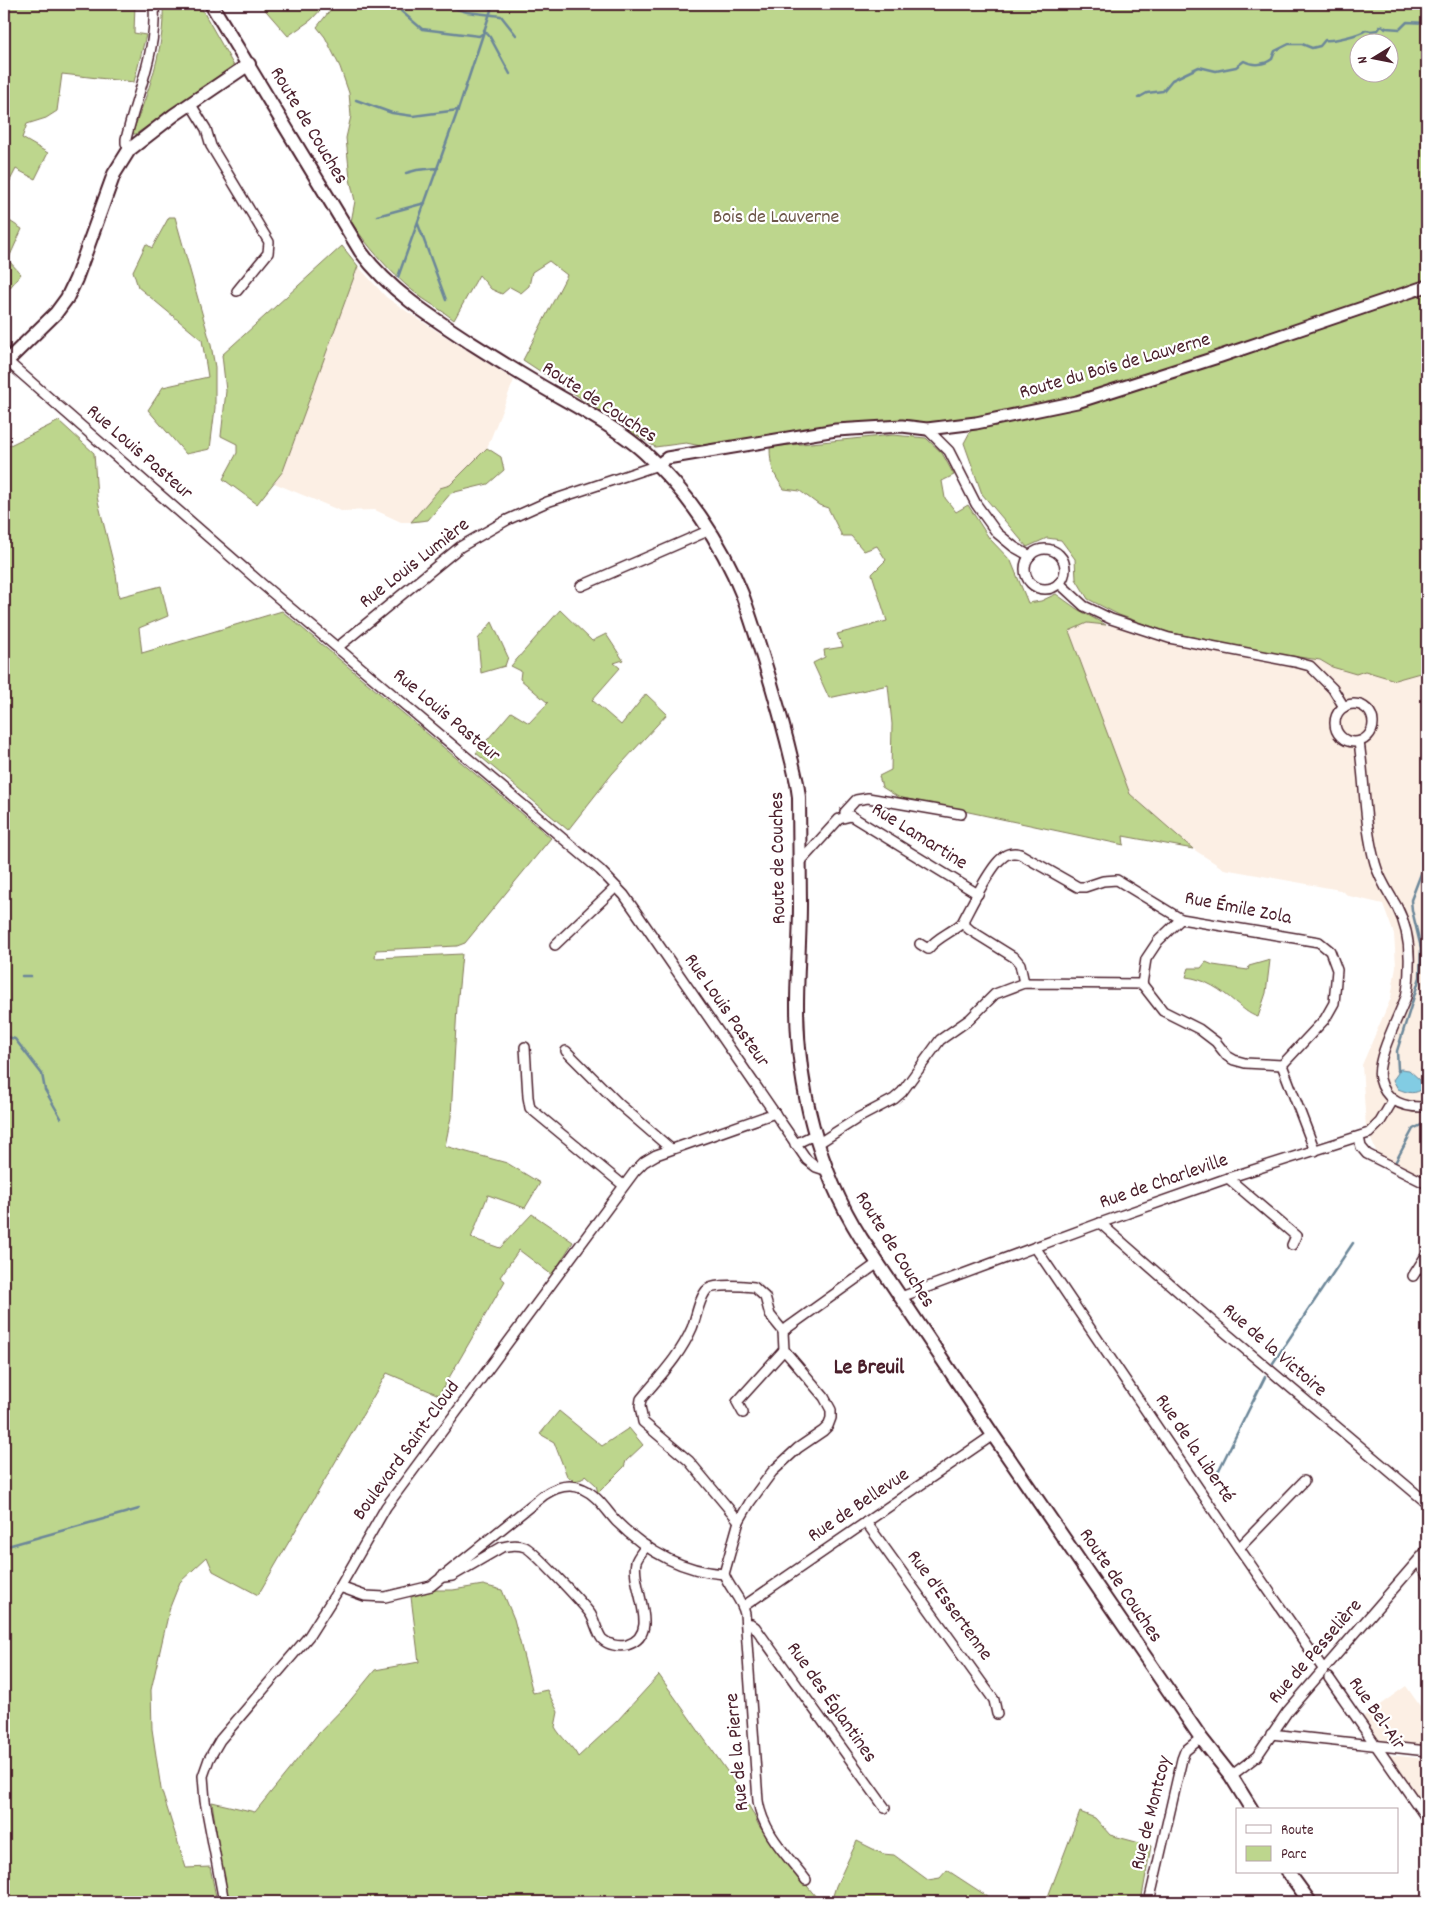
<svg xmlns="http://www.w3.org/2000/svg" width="1431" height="1906" viewBox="0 0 1431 1906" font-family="Dekko,sans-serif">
<rect width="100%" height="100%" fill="#fff"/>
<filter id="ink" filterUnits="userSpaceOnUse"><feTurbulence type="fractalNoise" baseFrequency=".02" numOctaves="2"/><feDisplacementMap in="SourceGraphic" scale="10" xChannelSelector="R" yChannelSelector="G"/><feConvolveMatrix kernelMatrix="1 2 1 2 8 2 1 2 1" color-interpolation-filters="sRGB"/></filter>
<g filter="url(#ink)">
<!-- built -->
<g fill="#fcefe4">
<polygon points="358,266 386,297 418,319 514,380 487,448 450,485 440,488 411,522 401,522 375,510 341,511 274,483 283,471"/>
<polygon points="1087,623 1167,632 1277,654 1311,658 1355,674 1365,671 1395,680 1427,671 1427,1180 1377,1153 1366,1128 1362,1065 1391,998 1396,966 1394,934 1383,904 1349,896 1340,890 1224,869 1193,849 1130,794 1069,631"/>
<polygon points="1406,1686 1427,1716 1427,1747 1379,1741 1363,1717"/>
<polygon points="1389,1755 1427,1759 1427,1811"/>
</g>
<!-- green -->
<g fill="#bdd68d" stroke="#847a5c" fill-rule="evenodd">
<polygon points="4,4 135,4 134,33 146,35 134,82 62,74 57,111 46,118 27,124 22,138 48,153 35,179 16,169 4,192"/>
<path d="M163,4h36l35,62 -98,68h-4c16,-42 33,-85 31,-130z"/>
<polygon points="260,4 326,4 311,20 288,36"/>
<path d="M335,4h1092v279l-224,74 -129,40 -73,16 -46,7 -27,3 -27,-2 -74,6 -126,19 -15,-3 -31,4 -132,-87 44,-85 -18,-14 -17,11 -3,14 -8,7 -11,-6 -8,7 -11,-5 -12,-14 -25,45c-13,-11 -28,-18 -41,-29 -24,-20 -44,-43 -62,-69l4,-21 -5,-22 -4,-41 5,-22 -2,-23 -9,-26 -15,-30 -8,-10zM1358,42h30v30h-30z"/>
<polygon points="169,217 175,217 211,345 215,367 215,408 210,449 186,454 148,410 163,387 208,377 202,340 138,287 133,271 146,244 152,248"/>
<polygon points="5,218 22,229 8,260 21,274 4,295"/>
<polygon points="342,246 358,266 283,471 257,504 223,479 237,453 237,444 221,436 226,391 222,355"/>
<polygon points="1427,291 1427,671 1395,680 1365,671 1356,674 1332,667 1320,660 1277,654 1167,632 1119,615 1088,599 1076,579 1075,559 1061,540 1047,538 1027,547 982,494 964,443 971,430 1071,408"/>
<polygon points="59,421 94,453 97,497 116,574 119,597 161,586 168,616 139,628 142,653 282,611 551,838 465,943 457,946 376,950 375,958 462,954 457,1007 451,1117 445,1146 507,1163 540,1183 525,1208 488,1195 471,1238 500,1248 532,1214 573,1242 552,1275 519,1250 500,1277 505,1281 439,1395 387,1373 258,1595 213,1571 207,1557 180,1582 170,1607 151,1690 152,1729 161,1789 186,1868 210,1867 217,1902 4,1902 4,448"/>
<path d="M893,435l33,3 16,15 12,22 -12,6 3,17 11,14 12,-7 21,33 22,23 17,42 13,-2 15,-7 21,15 29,16 -19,-2 -18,8 61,163 63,55 -70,-13 1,9 -226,-48 -16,-10 -3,-11 12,-6 1,-46 -4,-39 -59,13 -16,-35 12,-6 -1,-7 19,-3 -6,-13 50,-13 -15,-47 14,-14 -9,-14 -13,5 -13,-15h-9l-14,-28 -9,-3 -19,-14 -16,-2c-11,-15 -14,-23 -14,-42z"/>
<polygon points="487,448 501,457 504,470 488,484 451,493 428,520 411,522 440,488 450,485"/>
<polygon points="560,610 592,641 606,634 623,660 614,663 620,668 592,700 621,725 646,694 667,714 612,774 568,830 476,753 511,712 529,723 548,703 520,679 521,671 511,666"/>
<polygon points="492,622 508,657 505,666 481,673 478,639"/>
<path d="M1270,960l-4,33 -8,24c-10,-3 -15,-9 -23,-15 -14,-12 -30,-23 -49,-25l3,-9h12l5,-6 7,3 35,5 1,-4z"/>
<polygon points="559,1411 602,1446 629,1428 643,1445 626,1461 624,1467 598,1493 596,1485 585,1475 582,1479 575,1481 567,1476 554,1442 540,1434"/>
<path d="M483,1585l19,5 12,29 19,74 14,-3 11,22 -3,15c6,11 18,19 23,30l39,-36 42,-46 75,106 19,32 6,13 61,76h-591l-8,-38 -9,-62 43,10 62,-77 31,-32 27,-33 44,-8 -8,-65 25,-7h17z"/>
<polygon points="1080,1812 1095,1818 1110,1835 1151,1846 1141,1902 1046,1902"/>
<polygon points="857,1841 883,1854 894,1855 928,1880 940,1878 947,1870 996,1902 831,1902 836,1886"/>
</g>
<!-- water -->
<path fill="#82cce3" stroke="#6c8799" d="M1401,1069l8,1 11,10 4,8c-9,7 -16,5 -26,1l-5,-9 5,-7 -1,-3z"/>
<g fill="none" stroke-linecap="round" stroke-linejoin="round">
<!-- stream -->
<g stroke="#6c8799" stroke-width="2.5">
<polyline points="440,4 467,12 501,16 516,35"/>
<polyline points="401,11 422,29 479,36 482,34"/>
<polyline points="484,30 490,37 510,74"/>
<path d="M1138,98l9,-5 16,-2 9,-11 27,-13 17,4 20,-4 8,-6c9,5 20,4 28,-2l3,-8 14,-7h13l10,4 8,-2 5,-6c9,1 34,-5 41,-10l5,1 7,-1 3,-4 5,2 14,1 7,-7 20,1"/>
<polyline points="356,100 392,113 413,116 458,110"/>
<polyline points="406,173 417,170 438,168"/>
<polyline points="377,216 425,203"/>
<polyline points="418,224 446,300"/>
<polyline points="398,277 458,110 493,4"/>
<polyline points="22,976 31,976"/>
<polyline points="4,1036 15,1039 42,1074 45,1090 61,1118"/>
<polyline points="1399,1071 1398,1069 1397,1051 1420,977 1421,948 1412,910 1411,900 1427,858"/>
<polyline points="1396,1161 1413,1129 1427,1122"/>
<polyline points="1273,1363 1353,1243"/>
<polyline points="1213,1482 1265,1377"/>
<polyline points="4,1547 139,1509"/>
</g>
<!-- minor casing -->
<g stroke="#4a1f2b" stroke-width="12">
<g id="minor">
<polyline points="190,103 206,129 211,146 269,242 268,253 237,291"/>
<path d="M129,150l-3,-7v-4c11,-46 31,-87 28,-135"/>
<polyline points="7,361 262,584 600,870 624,895 636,912 807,1160 816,1167 828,1171"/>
<polyline points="927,429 949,451 976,504 997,533 1014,547 1030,556"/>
<circle cx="1045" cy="569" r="20"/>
<polyline points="1059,583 1084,606 1111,619 1169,638 1295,662 1310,666 1333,689 1344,707"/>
<polyline points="581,586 710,530"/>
<polyline points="338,647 460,547 507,520 547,502 658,465"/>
<circle cx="1354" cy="723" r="19"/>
<path d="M1359,742c6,40 5,82 16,121 4,16 14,30 22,44 10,19 13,39 12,59 0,10 -1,22 -3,31 -7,19 -31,64 -26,82 6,24 25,29 47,28"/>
<polyline points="845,816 845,812 856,800 868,798 961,814"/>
<polyline points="800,862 839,819 851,816 978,894"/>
<polyline points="962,923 970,930 1015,958 1020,964 1024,983"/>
<path d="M920,944l8,5c9,-12 23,-16 34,-26 8,-15 28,-56 40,-65 5,-5 12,-6 18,-4l58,33h7l18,-6 14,-1 64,39 138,23 11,9 7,19 -3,33 -9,16 -43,46 33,86"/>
<polyline points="555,945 616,887"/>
<polyline points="1142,984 1146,959 1158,941 1181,919"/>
<polyline points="525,1047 528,1097 530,1108 623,1185"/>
<polyline points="566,1051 619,1104 671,1149"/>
<polyline points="1359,1137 1361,1147 1367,1154 1427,1184"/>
<polyline points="819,1143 858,1118 894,1099 902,1092 940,1040 970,1019 995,994 1024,983 1142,984 1163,1011 1199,1029 1216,1042 1227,1056 1234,1060 1245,1063 1282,1065"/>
<polyline points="795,1144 816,1134"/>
<polyline points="1228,1178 1296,1236 1292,1245"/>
<polyline points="1100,1223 1213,1322 1427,1503"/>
<polyline points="1035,1247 1239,1548 1324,1670"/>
<polyline points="1413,1276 1427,1254"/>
<polyline points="901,1297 1100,1223 1228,1178 1369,1133 1380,1122 1393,1100"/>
<path d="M783,1331l1,19 40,47 7,13v8l-3,8 -5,5 -25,17 -26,24 -22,30 -11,19 -15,53c5,14 18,25 21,40l13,187c5,32 29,54 48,79"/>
<polyline points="743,1413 737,1402 784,1350"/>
<path d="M739,1521l-50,-60 -46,-39 -3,-16 1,-7c19,-23 39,-43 51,-71 4,-10 8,-33 16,-39 8,-5 36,-3 46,-2l11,10 5,18 13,16 95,-68"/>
<polyline points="866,1522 994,1700 997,1714"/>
<polyline points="1239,1548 1304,1481"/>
<polyline points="1418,1561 1427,1575"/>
<path d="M442,1576l2,1 8,-1 50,-29c8,-2 15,-3 23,0 8,3 56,55 64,65 6,7 7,19 13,27 6,6 17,8 25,6 36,-11 3,-59 9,-83 2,-6 7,-11 10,-16"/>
<path d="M340,1587l25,9 20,1 46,-11 113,-91c12,-8 26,-12 39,-6 14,6 23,21 33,32 29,29 66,50 108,53"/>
<polyline points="744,1606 993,1435"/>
<polyline points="746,1623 751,1624 755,1627 885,1808"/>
<polyline points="1329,1678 1427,1819"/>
<polyline points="1271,1734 1427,1751"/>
<polyline points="1231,1776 1257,1756 1287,1712 1427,1550"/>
<polyline points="224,1902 205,1801 203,1776 209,1759 220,1740 309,1636 340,1587 386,1507 635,1171 644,1162 656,1155 775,1113"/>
<polyline points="1149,1902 1182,1759 1185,1751 1201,1738"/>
</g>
</g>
<!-- tertiary casing -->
<g stroke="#4a1f2b" stroke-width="15">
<polyline id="tertiary" points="658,465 667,458 836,430 902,426 927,429 976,423 1077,402 1221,356 1427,286"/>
</g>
<!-- secondary casing -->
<g stroke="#4a1f2b" stroke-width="16">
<g id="secondary">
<path d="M211,4l150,248c29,39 70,65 110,91 30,19 60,38 91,55 25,14 61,35 82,54 42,38 77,89 98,142 7,19 13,38 19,57 14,44 26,87 36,132l2,14c0,36 1,71 1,107 0,34 -3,68 -3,102 0,80 21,164 64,232l132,197 208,303 30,38 21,34"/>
<polyline points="4,364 56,313 67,298 76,279 114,174 129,150 174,115 249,64"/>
<polyline points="1288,1872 1310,1902"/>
</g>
</g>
<!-- minor -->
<use href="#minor" stroke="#fff" stroke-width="9"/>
<!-- tertiary -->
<use href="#tertiary" stroke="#fff" stroke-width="11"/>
<!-- secondary -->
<use href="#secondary" stroke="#fff" stroke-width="12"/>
</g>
</g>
<g text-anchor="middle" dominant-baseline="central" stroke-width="4.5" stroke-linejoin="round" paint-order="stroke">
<!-- street labels -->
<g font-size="20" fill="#4a1f2b" stroke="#fff">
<text transform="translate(308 126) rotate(59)">Route de Couches</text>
<text transform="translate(1115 367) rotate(-16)">Route du Bois de Lauverne</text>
<text transform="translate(599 403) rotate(33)">Route de Couches</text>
<text transform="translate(139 453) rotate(41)">Rue Louis Pasteur</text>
<text transform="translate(415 564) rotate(-38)">Rue Louis Lumière</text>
<text transform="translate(446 716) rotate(40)">Rue Louis Pasteur</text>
<text transform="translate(919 837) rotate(32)">Rue Lamartine</text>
<text transform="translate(779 858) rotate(-91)">Route de Couches</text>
<text transform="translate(1238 909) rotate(11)">Rue Émile Zola</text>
<text transform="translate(726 1011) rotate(55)">Rue Louis Pasteur</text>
<text transform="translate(1164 1182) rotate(-19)">Rue de Charleville</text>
<text transform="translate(894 1250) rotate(58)">Route de Couches</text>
<text transform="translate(1274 1351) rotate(41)">Rue de la Victoire</text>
<text transform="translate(1194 1449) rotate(56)">Rue de la Liberté</text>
<text transform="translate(407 1451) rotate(-54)">Boulevard Saint-Cloud</text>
<text transform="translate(859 1506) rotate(-34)">Rue de Bellevue</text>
<text transform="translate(1120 1586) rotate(56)">Route de Couches</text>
<text transform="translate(949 1606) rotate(54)">Rue d'Essertenne</text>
<text transform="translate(1316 1652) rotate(-49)">Rue de Pesselière</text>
<text transform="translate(831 1703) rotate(55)">Rue des Églantines</text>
<text transform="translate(1376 1714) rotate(55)">Rue Bel-Air</text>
<text transform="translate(738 1752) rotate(-95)">Rue de la Pierre</text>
<text transform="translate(1152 1813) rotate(-76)">Rue de Montcoy</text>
</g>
<!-- park labels -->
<g font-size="20" fill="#6c5648" stroke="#fff">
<text x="776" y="218">Bois de Lauverne</text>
</g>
<!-- quarter labels -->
<g font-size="22" font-weight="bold" fill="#4a1f2b" stroke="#fff">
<text x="869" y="1368">Le Breuil</text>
</g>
</g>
<!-- margin -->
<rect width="1431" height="1906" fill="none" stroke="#fff" stroke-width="20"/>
<rect x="10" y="10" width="1411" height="1886" fill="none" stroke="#4a1f2b" stroke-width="2" filter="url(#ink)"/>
<!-- legend -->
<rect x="1236" y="1808" width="162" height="65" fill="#ffffff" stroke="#b7a5aa"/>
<rect x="1246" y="1825" width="25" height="8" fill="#ffffff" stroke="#b7a5aa"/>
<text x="1281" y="1834" font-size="15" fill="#4a1f2b">Route</text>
<rect x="1246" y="1846" width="25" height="15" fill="#bdd68d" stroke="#b7a5aa"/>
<text x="1281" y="1858" font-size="15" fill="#4a1f2b">Parc</text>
<!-- north arrow -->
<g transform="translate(1374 58) rotate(260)"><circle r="24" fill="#ffffff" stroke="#b7a5aa"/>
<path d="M0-4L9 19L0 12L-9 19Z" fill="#4a1f2b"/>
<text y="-8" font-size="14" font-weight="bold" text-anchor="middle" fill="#4a1f2b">N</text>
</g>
</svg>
